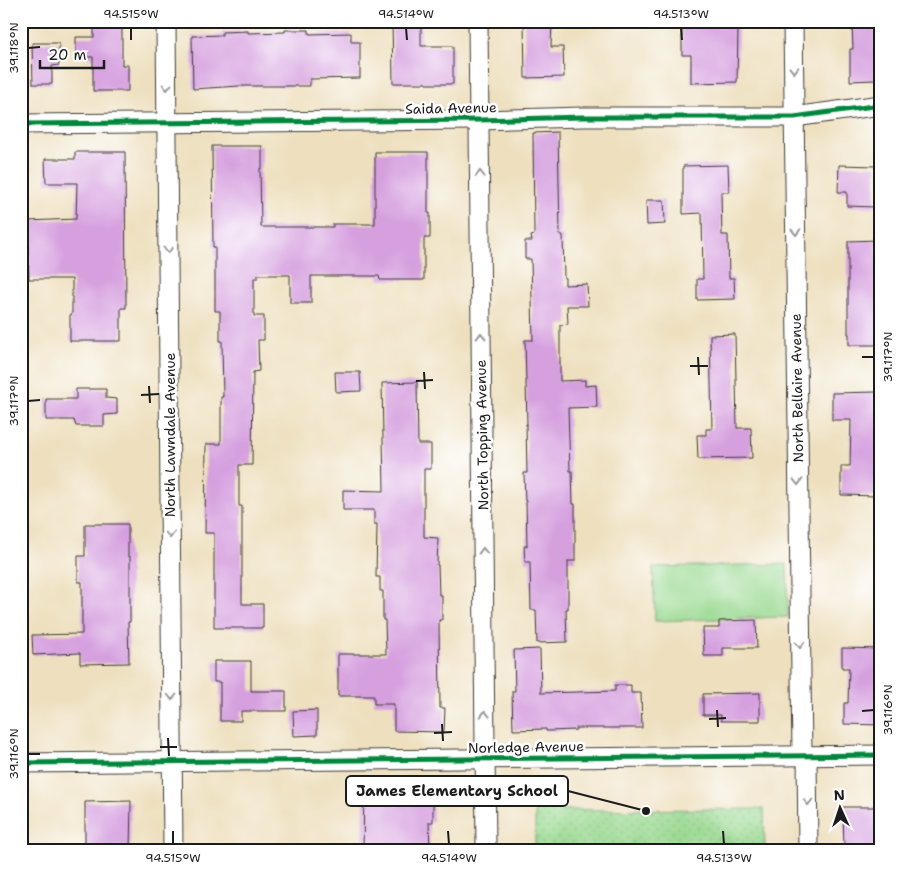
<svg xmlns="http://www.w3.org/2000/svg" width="902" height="871" viewBox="0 0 902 871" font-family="'Shantell Sans',sans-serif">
<defs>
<pattern id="park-dots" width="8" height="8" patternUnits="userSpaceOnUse" patternTransform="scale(1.25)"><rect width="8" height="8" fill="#97d88e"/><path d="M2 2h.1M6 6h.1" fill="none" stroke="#82b97a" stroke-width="1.8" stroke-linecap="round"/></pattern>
</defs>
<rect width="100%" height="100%" fill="#fff"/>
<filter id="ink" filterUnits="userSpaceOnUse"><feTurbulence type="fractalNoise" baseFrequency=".02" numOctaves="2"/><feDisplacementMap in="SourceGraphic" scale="10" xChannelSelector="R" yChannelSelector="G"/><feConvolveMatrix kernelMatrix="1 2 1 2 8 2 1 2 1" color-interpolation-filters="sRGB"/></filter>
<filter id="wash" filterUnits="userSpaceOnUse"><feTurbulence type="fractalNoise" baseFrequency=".0096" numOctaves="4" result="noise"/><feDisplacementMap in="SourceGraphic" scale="20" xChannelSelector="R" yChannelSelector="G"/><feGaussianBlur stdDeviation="1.12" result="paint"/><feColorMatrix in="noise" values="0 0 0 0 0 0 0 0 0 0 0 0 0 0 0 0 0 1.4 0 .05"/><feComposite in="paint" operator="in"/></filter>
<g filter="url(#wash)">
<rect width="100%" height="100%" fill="#eee0bf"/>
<!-- green -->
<polygon fill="#97d88e" stroke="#5a7a55" points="787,564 788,617 655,621 653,567"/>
<!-- park -->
<polygon fill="url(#park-dots)" stroke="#5a7a55" points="764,809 765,850 535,850 535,810"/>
<g id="blocks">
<!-- building -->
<g fill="#d6a0df">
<polygon points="94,21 122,21 122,65 128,65 128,91 93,91 93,57 76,57 76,37 94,37"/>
<polygon points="392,21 421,21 421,46 453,46 453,84 426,84 426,83 393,83"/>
<polygon points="524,21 552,21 551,47 563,47 564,77 525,78"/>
<polygon points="688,21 736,21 736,29 738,29 737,82 691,83 691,55 682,55 682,29 688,29"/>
<polygon points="852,21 875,21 876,80 850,81 850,49 853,49"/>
<polygon points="285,30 309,30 309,34 351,33 351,42 360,42 360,78 310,79 310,86 239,86 193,89 192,36 222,35 222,32 248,31 248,33 285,32"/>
<polygon points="32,43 59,43 59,65 52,66 52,84 33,84"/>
<polygon points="558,132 560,235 563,235 564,278 565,278 565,285 587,284 588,306 567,306 568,324 560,325 560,381 585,380 585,386 596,385 597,407 568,408 570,471 572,471 573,504 575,504 575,561 568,561 568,609 566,609 567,642 537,643 536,610 531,610 530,562 525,562 524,546 527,546 526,501 525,501 524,473 527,473 526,424 527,424 525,340 533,340 531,259 525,259 525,241 532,241 531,236 534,235 533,133"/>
<polygon points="212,146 262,146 262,168 260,168 261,227 333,227 333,224 375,224 375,152 428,152 428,213 430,213 430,238 424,238 424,280 380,280 379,276 311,276 311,303 290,303 290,275 258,275 258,278 254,278 254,316 264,316 264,340 258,340 259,371 253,372 252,465 239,465 239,506 242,506 242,604 263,604 263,628 214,628 214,533 205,533 206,444 221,444 221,397 223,397 222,341 220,341 220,311 215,311 215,247 213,247"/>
<polygon points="75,152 125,152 126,308 121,308 121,341 70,341 70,315 72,314 72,279 29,279 27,221 76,219 77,183 46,183 45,159 75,159"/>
<polygon points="728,165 729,192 721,192 722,235 728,235 729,278 734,278 735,299 697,300 697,279 703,279 702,213 683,214 683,166"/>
<polygon points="839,165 876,166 875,207 847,206 847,192 838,192"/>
<polygon points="646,200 664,200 665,224 647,225"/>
<polygon points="877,240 879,345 849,345 849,334 848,334 848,241"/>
<polygon points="735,334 737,428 751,428 752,458 698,459 697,435 706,435 706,429 712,429 710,335"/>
<polygon points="335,372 360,372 361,391 336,392"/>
<polygon points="417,382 418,444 431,444 431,469 424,469 424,537 438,538 437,565 438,565 439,595 442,595 442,620 439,620 440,708 445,708 444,732 394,731 394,704 374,704 374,696 338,696 338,654 386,654 385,620 383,620 383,591 380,591 380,577 376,577 377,524 374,524 374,510 343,510 343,490 384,491 382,383"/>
<polygon points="76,389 106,389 106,398 117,399 117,414 104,415 104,426 76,426 74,420 46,420 46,399 76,399"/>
<polygon points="877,392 879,449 881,449 881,466 878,466 878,496 841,495 841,466 850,466 851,420 832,420 832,393"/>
<polygon points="85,524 128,524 128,556 130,556 130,622 128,622 129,663 80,664 80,653 33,655 32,635 82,634 82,582 78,582 78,556 85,556"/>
<polygon points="756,620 757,648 723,648 723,656 704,656 703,628 719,628 719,621"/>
<polygon points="842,648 881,649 881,725 844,724 844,703 848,703 849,668 842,668"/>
<polygon points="540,649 541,693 615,691 615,685 631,685 631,693 641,693 642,728 576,728 576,730 546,731 546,729 513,730 512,691 515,691 514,650"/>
<polygon points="214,661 251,661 251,691 286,691 286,711 241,711 241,721 220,721 220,682 214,682"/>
<polygon points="760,693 760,721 721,721 721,715 703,715 703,694"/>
<polygon points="317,710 317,735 294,736 293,711"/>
<polygon points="364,792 433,792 433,822 429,822 430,850 363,850"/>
<polygon points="131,801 130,850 85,850 85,802"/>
<polygon points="843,807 881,807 881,850 844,850"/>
</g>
</g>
</g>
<g filter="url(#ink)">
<use href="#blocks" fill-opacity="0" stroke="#3c3934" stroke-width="1"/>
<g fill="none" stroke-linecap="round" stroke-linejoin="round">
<!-- street casing -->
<g stroke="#3c3934" stroke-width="21">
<g id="street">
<polyline points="166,21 173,850"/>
<polyline points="478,21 486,850"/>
<polyline points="793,21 802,755"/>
<polyline points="21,124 479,120 582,117 794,117 881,105"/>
<polyline points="807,755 808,850"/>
<polyline points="21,763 881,755"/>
</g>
</g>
<!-- street -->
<use href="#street" stroke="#fff" stroke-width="19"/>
<!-- cycleway casing -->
<g stroke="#fff" stroke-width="8">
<g id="cycleway">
<polyline points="21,124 479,120 582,117 794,117 881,105"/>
<polyline points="21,763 881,755"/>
</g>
</g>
<!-- cycleway -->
<use href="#cycleway" stroke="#00873e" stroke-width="5"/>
</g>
<!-- one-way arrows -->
<defs><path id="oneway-chevron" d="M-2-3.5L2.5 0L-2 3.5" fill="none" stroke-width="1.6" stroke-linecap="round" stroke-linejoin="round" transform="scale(1.25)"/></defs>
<g stroke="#999">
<use href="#oneway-chevron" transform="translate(794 70) rotate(89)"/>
<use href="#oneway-chevron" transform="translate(167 87) rotate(90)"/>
<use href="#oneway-chevron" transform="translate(480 174) rotate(-91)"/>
<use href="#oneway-chevron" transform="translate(796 232) rotate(89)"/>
<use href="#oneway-chevron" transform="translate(168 250) rotate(90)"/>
<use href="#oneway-chevron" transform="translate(481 336) rotate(-91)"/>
<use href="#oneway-chevron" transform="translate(798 482) rotate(89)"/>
<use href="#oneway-chevron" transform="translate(170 535) rotate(90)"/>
<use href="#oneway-chevron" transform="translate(483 551) rotate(-91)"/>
<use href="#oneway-chevron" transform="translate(800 645) rotate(89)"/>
<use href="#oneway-chevron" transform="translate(172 697) rotate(90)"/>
<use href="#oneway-chevron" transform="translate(485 714) rotate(-91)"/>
<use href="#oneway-chevron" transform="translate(808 802) rotate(90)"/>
</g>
</g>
<!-- ticks -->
<path fill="none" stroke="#1c1c1c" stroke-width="2" d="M131,28v12M406,28l1,12M681,28l1,12M28,48l12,-1M698,357l1,18M862,357h12M690,366h18M424,372l1,17M416,381l17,-1M149,386l1,17M141,395l18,-1M28,401l12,-1M717,710l1,17M862,711l12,-1M709,719l17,-1M442,724l1,17M434,733l18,-1M168,738l1,18M160,747h17M28,754h12M173,831v13M448,831l1,13M723,831l1,13"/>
<g text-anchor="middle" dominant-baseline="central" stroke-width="5" stroke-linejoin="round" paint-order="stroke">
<!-- street labels -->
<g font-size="14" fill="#1c1c1c" stroke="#fff">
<text transform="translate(451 108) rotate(-1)">Saida Avenue</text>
<text transform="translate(797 388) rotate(-91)">North Bellaire Avenue</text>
<text transform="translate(170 435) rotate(-90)">North Lawndale Avenue</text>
<text transform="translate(482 435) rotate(-91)">North Topping Avenue</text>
<text transform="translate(526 747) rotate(-1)">Norledge Avenue</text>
</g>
</g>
<!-- callouts -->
<path fill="none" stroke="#1c1c1c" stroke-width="2" d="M646 811L568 791"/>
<circle fill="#1c1c1c" stroke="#fff" stroke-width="2" cx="646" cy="811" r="5"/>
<rect fill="#fff" stroke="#1c1c1c" stroke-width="2" x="346" y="776" width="222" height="30" rx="5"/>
<g font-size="15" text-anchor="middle" font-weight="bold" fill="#1c1c1c">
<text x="457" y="796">James Elementary School</text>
</g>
<!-- margin -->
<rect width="902" height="871" fill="none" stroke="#fff" stroke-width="55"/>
<!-- north arrow -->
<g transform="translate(840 808) rotate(357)" stroke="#ffffff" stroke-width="4" paint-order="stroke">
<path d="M0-4L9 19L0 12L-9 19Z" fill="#1c1c1c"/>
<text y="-8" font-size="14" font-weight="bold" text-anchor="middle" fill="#1c1c1c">N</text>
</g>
<!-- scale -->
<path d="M40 60v8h64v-8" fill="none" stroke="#1c1c1c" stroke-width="2.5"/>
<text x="48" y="60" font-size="15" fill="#1c1c1c" stroke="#ffffff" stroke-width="4" paint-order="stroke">20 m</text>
<rect x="28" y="28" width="846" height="816" fill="none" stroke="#1c1c1c" stroke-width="2"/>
<g font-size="12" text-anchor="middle" fill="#1c1c1c">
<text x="131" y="18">94.515°W</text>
<text x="406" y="18">94.514°W</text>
<text x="681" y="18">94.513°W</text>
<text transform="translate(14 48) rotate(-90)" y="4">39.118°N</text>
<text transform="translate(888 357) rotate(-90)" y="4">39.117°N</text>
<text transform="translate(14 401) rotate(-90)" y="4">39.117°N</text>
<text transform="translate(888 710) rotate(-90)" y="4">39.116°N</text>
<text transform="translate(14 754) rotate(-90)" y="4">39.116°N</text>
<text x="173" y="862">94.515°W</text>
<text x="449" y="862">94.514°W</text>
<text x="724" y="862">94.513°W</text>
</g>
</svg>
